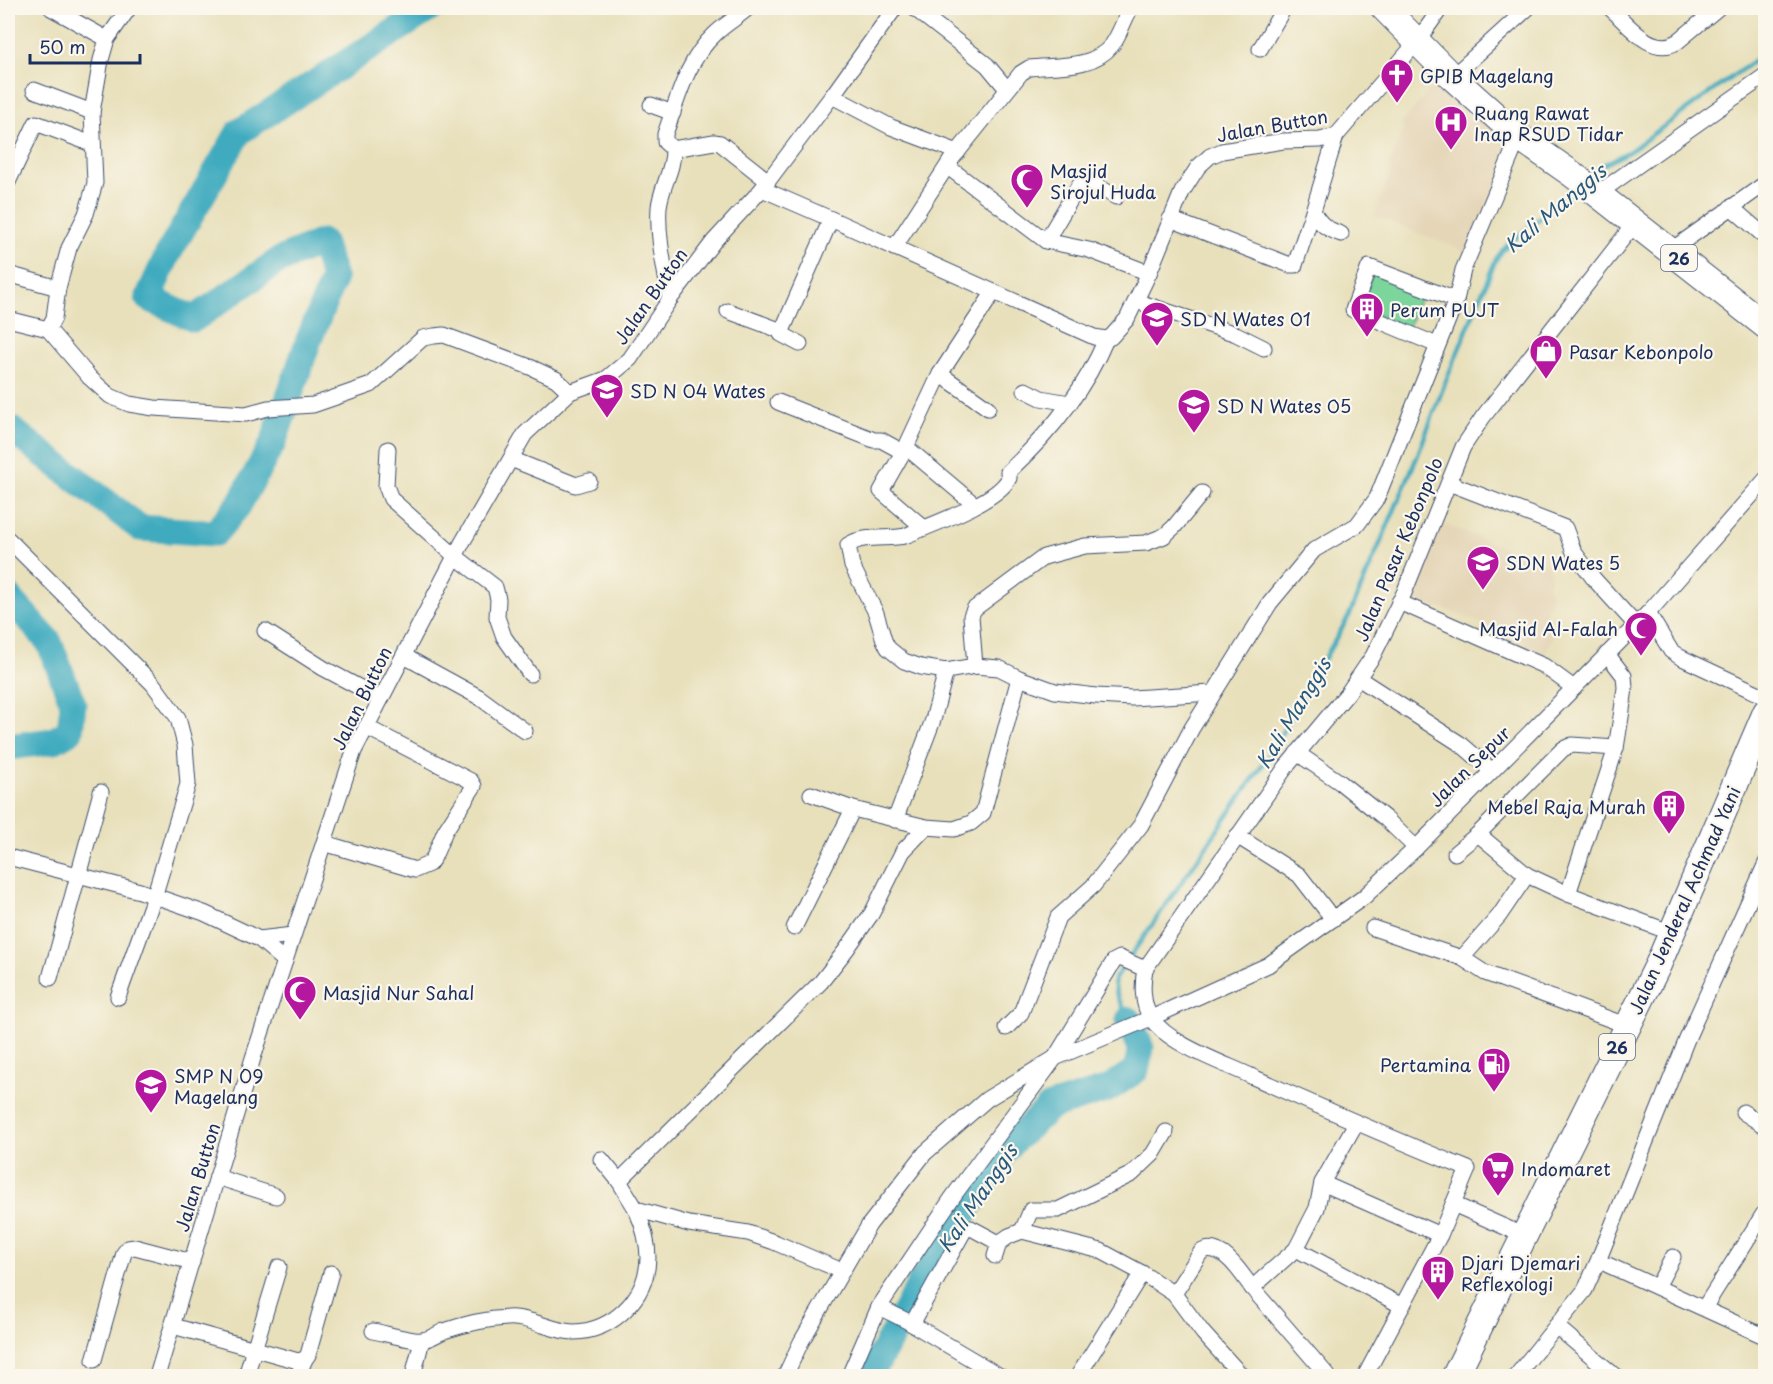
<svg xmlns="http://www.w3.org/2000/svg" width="1773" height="1384" viewBox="0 0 1773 1384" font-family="'Playpen Sans',sans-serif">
<rect width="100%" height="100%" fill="#fbf7ec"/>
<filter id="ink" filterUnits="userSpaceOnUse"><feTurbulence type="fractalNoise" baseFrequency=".0167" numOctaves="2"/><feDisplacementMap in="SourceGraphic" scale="12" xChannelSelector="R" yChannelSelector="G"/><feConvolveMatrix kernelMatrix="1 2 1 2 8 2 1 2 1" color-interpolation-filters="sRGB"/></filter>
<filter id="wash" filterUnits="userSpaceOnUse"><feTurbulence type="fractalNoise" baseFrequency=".008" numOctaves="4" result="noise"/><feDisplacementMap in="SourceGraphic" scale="24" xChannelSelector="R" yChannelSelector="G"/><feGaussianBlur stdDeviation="1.35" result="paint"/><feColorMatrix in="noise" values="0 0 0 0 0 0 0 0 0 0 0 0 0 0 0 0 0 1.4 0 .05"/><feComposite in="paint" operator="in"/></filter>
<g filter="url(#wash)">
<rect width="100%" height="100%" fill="#e8e0bb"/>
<!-- built -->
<g fill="#e5d6b8">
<polygon points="1441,77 1515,136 1467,252 1374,216 1392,169 1389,167 1404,127 1400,125"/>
<polygon points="1441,523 1548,565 1551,576 1548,585 1552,596 1544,618 1547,619 1544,628 1554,632 1546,653 1524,644 1525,640 1440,607 1439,609 1412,599"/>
</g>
<!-- green -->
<polygon fill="#7cd69c" stroke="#4c827d" stroke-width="1.5" points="1373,272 1422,292 1408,328 1359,308"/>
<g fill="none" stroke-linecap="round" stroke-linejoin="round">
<!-- stream -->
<g stroke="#3fabbf" stroke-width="4.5">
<polyline points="1589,177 1603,165 1630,151 1766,52"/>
<polyline points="1129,1020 1116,993 1114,980 1268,757 1349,616 1417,457 1443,388 1496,259 1505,247 1576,188"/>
</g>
<!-- river -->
<g stroke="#3fabbf" stroke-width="27">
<polyline points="8,427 140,528 215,533 238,506 273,443 308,342 334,278 322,242 278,261 194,319 148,298 168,254 239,132 431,8"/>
<polyline points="8,596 49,642 73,704 70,731 53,741 8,747"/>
<polyline points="870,1376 922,1280 1008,1146 1050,1107 1108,1089 1136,1070 1141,1048 1129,1020"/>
</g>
</g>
</g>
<g filter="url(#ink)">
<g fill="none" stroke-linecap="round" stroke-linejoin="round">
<!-- minor casing -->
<g stroke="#3a4a6c" stroke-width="17">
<g id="minor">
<polyline points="51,8 107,39"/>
<polyline points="129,8 107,39 101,60 92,112 95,183 86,214 69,248 58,288 54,318 48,329 90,378 110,396 129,404 154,408 246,414 268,408 313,405 371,385 423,338 434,336 444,335 530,367 556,379 570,392"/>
<path d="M748,8c-10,9 -23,16 -33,26 -29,27 -37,65 -50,100v8l8,7 41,-7 6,1 48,38"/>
<polyline points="914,8 987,65 1007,89"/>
<path d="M1131,8c-7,11 -11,26 -19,37 -19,24 -55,20 -83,23l-8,5 -70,87 -1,5 2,5 94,71 43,9 60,23"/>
<path d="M1610,8c18,16 41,49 67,34l41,-34"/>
<polyline points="1260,49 1284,8"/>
<polyline points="1452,77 1528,8"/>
<polyline points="34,90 92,112"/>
<polyline points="832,96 891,127 958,152"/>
<polyline points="651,105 673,113"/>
<path d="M1336,136l-23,75c7,14 14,18 28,23"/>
<polyline points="8,182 36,123 92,144"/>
<polyline points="762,189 832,96 895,8"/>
<polyline points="1597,194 1766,75"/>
<polyline points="1731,207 1761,233 1766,234"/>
<polyline points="1170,219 1290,265 1295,265 1313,211"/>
<polyline points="1046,241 1081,182 1087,180 1116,197"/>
<polyline points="894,248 951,160"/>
<polyline points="1670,251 1766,183"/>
<polyline points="8,274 58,288"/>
<path d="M670,299c-5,-30 -13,-61 -11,-92 2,-20 15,-38 14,-58"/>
<polyline points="1136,301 1236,334 1264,348"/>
<polyline points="728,311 782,331 831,219"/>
<polyline points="8,319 48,329"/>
<polyline points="782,331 781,334 800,344"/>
<path d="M1106,339c-21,51 -57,95 -98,133l1,6c-11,24 -79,47 -104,58 -18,4 -41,-2 -57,9l4,21 24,47 8,27 4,8 16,13 17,6 25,4 29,-5 24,2 20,10 36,13 41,5 36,2 80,-5"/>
<polyline points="1437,345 1353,310 1369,267 1456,300"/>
<polyline points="940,374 988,408"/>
<polyline points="1025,390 1041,398 1069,403"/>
<polyline points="778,402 874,440 881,440 903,452"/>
<polyline points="906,447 881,491 924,528"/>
<polyline points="388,449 386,486 391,499 455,556 495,587 498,599 497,617 504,637 530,674"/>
<polyline points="511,459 576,485 589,481"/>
<polyline points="1449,483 1565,528 1574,552 1594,579 1636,625"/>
<polyline points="975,505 906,447 940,374 993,293"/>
<polyline points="8,539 153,684 178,718 185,745 188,784 154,897 118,997"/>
<polyline points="1399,602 1544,666 1574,688"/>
<polyline points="1648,613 1671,651 1680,657 1766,697"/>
<polyline points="265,631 323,668 381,699"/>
<polyline points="404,656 479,697 525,731"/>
<polyline points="975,666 971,616 974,609 1044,557 1085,546 1146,543 1164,536 1174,527 1202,493"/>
<polyline points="1358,678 1462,745 1492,771"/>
<polyline points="1616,748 1572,745 1563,749 1478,834 1527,875 1568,894 1672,933"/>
<polyline points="1297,753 1341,783 1386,819 1416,848"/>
<polyline points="811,794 853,809 926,827 954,829 971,823 983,813 1019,678"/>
<polyline points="895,820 933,720 946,671"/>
<polyline points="1237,836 1299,875 1333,919"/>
<polyline points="324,843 415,870 429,864 434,857 445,831 474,786 471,781 366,727"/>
<polyline points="1455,853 1478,834"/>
<polyline points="8,857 140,891 204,913 259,939 285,961"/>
<polyline points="1568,894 1616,748 1621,717 1625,688 1624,676 1607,654"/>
<polyline points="794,928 853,809"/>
<polyline points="1373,928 1462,958 1485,973 1628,1026"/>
<polyline points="259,939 293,935"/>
<polyline points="1462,958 1499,916 1527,875"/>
<polyline points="50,978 101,792"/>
<polyline points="1006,1028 1021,1013 1058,917 1093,886 1141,825 1192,728 1270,603 1314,550 1357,525 1377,498 1456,300 1463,270 1519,137"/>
<polyline points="1743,1112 1766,1127"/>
<polyline points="601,1159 619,1181 636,1209 689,1224 748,1233 774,1242 842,1271"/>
<polyline points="217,1177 276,1196"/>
<polyline points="619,1181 821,982 846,950 872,913 903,851 926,827"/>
<polyline points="1322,1183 1440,1235"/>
<polyline points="1453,1204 1525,1236"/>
<polyline points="1022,1231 1031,1210 1058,1210 1132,1174 1153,1154 1166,1132"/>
<polyline points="1296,1249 1402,1306"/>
<polyline points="995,1256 999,1243 1009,1236 1022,1231 1101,1251 1142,1273 1174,1294 1203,1333 1242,1376"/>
<polyline points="1608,1265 1766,1337"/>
<polyline points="1657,1287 1673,1257"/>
<path d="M1174,1294l27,-42c20,-12 41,22 51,36"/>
<polyline points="879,1307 907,1321 1000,1376"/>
<polyline points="1704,1308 1766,1210"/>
<polyline points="912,1324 965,1229 971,1228 999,1243"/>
<polyline points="173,1326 298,1361 305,1359 308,1355 331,1273"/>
<polyline points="1556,1326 1615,1376"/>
<path d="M373,1331c11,2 41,11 50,9 7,-1 14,-6 21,-9 21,-7 41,-12 63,-13 22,-2 45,14 67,14 39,-1 73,-34 74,-74 0,-17 -5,-33 -12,-49"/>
<polyline points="94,1360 124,1253 128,1248 135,1247 192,1262"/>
<polyline points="157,1376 253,1058 354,751 462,543 525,434 570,392 606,379 630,359 670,299 714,241 762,189 831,219 1094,337 1106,339 1111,337 1127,319 1149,273 1182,192 1198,167 1210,156 1222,151 1283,141 1320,140 1336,136 1416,43 1441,8"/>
<polyline points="246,1376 279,1267"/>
<polyline points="298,1376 305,1359"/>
<polyline points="413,1376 422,1340"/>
<polyline points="785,1376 801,1342 869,1225 925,1153 987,1099 1055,1058 1151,1018 1268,965 1364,897 1416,848 1648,613 1766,479"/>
<polyline points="849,1376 879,1307 952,1198 1055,1058 1114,961 1120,958 1145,969"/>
<polyline points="1078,1376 1142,1273"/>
<polyline points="1328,1376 1252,1288 1296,1249 1317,1208 1322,1183 1356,1123"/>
<path d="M1365,1376l75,-141 28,-66c-72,-29 -143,-60 -215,-92 -29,-14 -84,-32 -102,-59 -9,-13 -9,-34 -6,-49l141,-202 61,-73 26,-38 31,-63 59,-146 20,-30 152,-194"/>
<polyline points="1516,1376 1585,1290 1598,1261 1687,1039 1766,863"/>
</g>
</g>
<!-- trunk casing -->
<g stroke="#3a4a6c" stroke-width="28">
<g id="trunk">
<polyline points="1384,8 1452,77 1519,137 1572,174 1766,326"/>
<polyline points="1455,1376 1658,965 1766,712"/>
</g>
</g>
<!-- minor -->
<use href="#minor" stroke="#fff" stroke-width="15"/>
<!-- trunk -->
<use href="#trunk" stroke="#fff" stroke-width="26"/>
</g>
</g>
<!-- icons -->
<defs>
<g id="church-pin" transform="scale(1.725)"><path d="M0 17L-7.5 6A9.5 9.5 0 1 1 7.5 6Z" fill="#b5179e" stroke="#fbf7ec"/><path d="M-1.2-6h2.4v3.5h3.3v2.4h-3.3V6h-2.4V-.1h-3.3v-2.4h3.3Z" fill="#fff"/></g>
<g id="hospital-pin" transform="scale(1.725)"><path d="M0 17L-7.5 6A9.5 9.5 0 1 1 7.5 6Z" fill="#b5179e" stroke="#fbf7ec"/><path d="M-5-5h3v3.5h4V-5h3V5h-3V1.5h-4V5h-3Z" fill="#fff"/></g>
<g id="mosque-pin" transform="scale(1.725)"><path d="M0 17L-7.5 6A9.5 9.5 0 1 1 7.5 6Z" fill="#b5179e" stroke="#fbf7ec"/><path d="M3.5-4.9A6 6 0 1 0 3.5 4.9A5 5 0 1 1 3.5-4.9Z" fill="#fff"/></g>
<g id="building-pin" transform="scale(1.725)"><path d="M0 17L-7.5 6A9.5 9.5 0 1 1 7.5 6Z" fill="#b5179e" stroke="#fbf7ec"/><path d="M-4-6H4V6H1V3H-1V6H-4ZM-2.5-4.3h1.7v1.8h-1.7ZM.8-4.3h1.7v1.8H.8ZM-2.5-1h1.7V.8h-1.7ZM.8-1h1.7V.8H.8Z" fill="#fff"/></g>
<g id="school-pin" transform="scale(1.725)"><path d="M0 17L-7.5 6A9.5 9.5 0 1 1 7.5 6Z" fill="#b5179e" stroke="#fbf7ec"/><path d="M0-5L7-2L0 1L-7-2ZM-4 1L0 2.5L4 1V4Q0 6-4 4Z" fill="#fff"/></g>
<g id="shop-pin" transform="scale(1.725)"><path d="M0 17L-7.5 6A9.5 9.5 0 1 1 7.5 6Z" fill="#b5179e" stroke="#fbf7ec"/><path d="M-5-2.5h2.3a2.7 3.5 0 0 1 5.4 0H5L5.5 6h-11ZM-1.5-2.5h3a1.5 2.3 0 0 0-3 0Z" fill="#fff"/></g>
<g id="fuel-pin" transform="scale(1.725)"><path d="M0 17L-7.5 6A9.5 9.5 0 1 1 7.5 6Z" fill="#b5179e" stroke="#fbf7ec"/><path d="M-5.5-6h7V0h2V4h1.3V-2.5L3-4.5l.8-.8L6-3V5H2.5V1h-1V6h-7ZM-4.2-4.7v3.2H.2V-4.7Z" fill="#fff"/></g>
<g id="supermarket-pin" transform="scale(1.725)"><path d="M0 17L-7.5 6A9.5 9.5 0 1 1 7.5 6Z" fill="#b5179e" stroke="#fbf7ec"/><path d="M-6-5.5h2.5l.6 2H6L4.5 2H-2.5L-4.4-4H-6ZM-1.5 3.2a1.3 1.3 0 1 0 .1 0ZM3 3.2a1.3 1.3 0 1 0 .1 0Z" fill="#fff"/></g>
</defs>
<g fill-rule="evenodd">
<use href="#church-pin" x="1397" y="75"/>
<use href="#hospital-pin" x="1451" y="122"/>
<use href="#mosque-pin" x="1027" y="180"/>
<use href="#building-pin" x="1367" y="309"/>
<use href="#school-pin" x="1157" y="318"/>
<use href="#shop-pin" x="1546" y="351"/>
<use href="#school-pin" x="607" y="390"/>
<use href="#school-pin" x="1194" y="405"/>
<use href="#school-pin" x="1483" y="562"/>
<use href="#mosque-pin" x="1641" y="628"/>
<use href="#building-pin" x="1669" y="806"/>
<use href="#mosque-pin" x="300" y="992"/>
<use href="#fuel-pin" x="1494" y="1064"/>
<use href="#school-pin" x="151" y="1085"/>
<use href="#supermarket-pin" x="1498" y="1168"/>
<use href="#building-pin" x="1438" y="1272"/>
</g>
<g text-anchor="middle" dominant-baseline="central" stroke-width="4.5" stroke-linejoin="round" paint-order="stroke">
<!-- shield labels -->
<g fill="#fbf7ec" stroke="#5e6b89" stroke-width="1.5">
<rect x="1661" y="245" width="36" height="26" rx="4.5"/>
<rect x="1599" y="1034" width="36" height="26" rx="4.5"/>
</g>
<g font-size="16" font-weight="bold" fill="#1b2f5e">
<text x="1679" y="258">26</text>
<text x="1617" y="1047">26</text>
</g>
<!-- poi labels -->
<g font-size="18" fill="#1b2f5e" stroke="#fbf7ec" text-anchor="start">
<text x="1420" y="75">GPIB Magelang</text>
<text x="1474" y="112">Ruang Rawat<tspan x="1474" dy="21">Inap RSUD Tidar</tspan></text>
<text x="1050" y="170">Masjid<tspan x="1050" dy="21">Sirojul Huda</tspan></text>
<text x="1390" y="309">Perum PUJT</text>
<text x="1180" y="318">SD N Wates 01</text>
<text x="1569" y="351">Pasar Kebonpolo</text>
<text x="630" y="390">SD N 04 Wates</text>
<text x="1217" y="405">SD N Wates 05</text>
<text x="1506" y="562">SDN Wates 5</text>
<text x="1618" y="628" text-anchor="end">Masjid Al-Falah</text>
<text x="1646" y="806" text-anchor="end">Mebel Raja Murah</text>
<text x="323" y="992">Masjid Nur Sahal</text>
<text x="1471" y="1064" text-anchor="end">Pertamina</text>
<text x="174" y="1075">SMP N 09<tspan x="174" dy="21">Magelang</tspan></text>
<text x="1521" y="1168">Indomaret</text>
<text x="1461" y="1262">Djari Djemari<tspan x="1461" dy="21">Reflexologi</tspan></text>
</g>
<!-- street labels -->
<g font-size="18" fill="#1b2f5e" stroke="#fbf7ec">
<text transform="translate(1272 125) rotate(-10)">Jalan Button</text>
<text transform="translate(650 296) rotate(-55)">Jalan Button</text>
<text transform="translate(1398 549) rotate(-67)">Jalan Pasar Kebonpolo</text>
<text transform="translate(361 698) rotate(-64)">Jalan Button</text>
<text transform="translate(1469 766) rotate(-45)">Jalan Sepur</text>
<text transform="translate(1684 900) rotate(-66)">Jalan Jenderal Achmad Yani</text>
<text transform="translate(197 1177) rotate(-73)">Jalan Button</text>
</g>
<!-- water labels -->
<g font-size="20" font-style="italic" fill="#285a80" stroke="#fbf7ec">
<text transform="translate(1555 208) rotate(-40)">Kali Manggis</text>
<text transform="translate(1293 713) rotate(-59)">Kali Manggis</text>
<text transform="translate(977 1198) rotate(-56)">Kali Manggis</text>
</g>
</g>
<!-- margin -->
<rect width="1773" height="1384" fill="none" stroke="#fbf7ec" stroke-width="30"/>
<!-- scale -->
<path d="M30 54v9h110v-9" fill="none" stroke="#1b2f5e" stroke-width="3"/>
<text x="39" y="54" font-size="18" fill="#1b2f5e" stroke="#fbf7ec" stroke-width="4.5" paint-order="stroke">50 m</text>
</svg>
